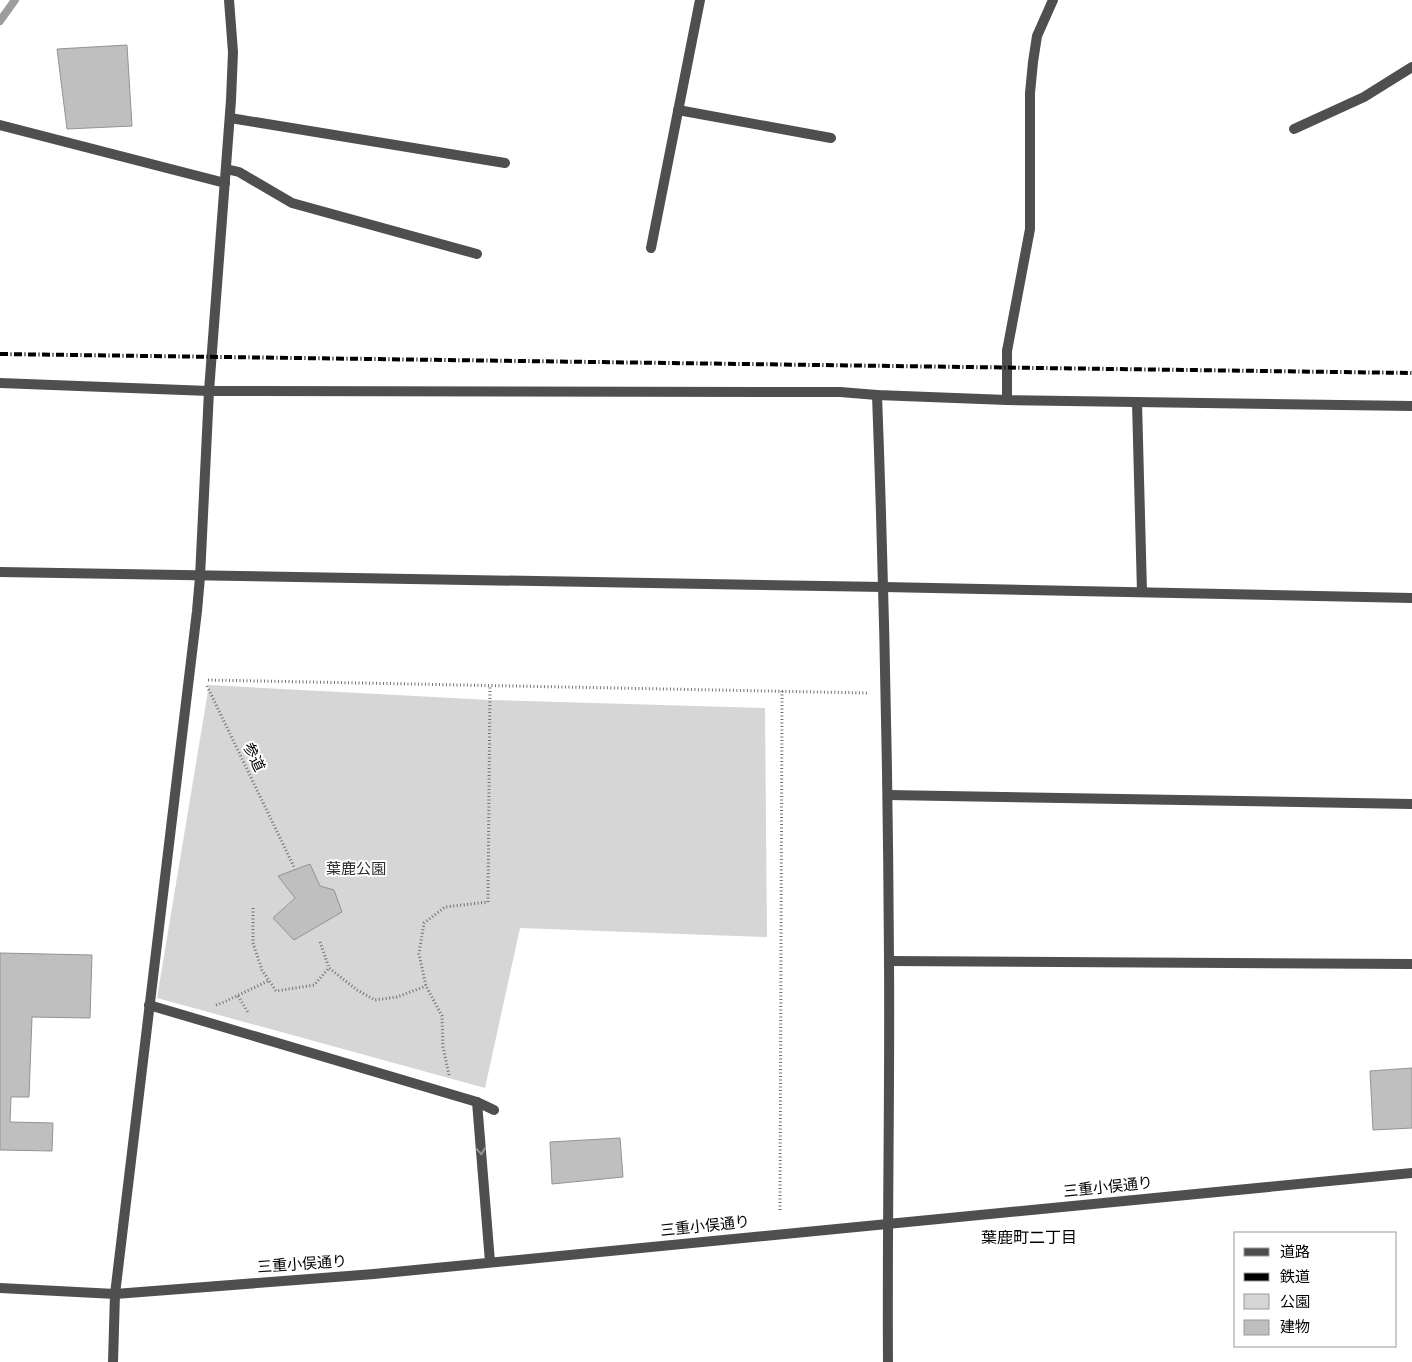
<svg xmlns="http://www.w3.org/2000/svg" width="1412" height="1362" viewBox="0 0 1412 1362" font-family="'Work Sans','Noto Sans JP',sans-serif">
<rect width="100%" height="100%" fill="#fff"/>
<!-- green -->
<polygon fill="#d6d6d6" points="209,685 490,700 765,708 767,937 520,928 485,1088 157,998"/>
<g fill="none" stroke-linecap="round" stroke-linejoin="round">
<!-- stream -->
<polyline stroke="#9d9d9d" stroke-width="8" points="0,21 15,0"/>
</g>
<!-- building -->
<g fill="#bfbfbf" stroke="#939393">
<polygon points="127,45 132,126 67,129 57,49"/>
<polygon points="310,864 320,886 334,890 342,912 294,940 273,918 295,898 278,876"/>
<polygon points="0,953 92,955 90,1018 32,1017 29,1097 11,1097 10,1122 53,1123 52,1151 0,1150"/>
<polygon points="1412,1068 1412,1128 1373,1130 1370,1071"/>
<polygon points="620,1138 623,1177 552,1184 550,1142"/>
</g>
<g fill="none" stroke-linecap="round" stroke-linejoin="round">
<!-- path -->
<g stroke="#717171" stroke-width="3" stroke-dasharray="1 2.5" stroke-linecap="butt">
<polyline points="208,680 869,693"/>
<polyline points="207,686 295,869"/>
<polyline points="253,908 253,943 262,970 276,991 314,985 329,968"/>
<polyline points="320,942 329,968 357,990 375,1000 397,997 426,986"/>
<polyline points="238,996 249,1014"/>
<polyline points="216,1005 222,1003 270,980"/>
<polyline points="449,1075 443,1047 442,1016 426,986 419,954 424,923 445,907 488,902 490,685"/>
<polyline points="780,1210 782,691"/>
</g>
<!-- service -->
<g stroke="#4f4f4f" stroke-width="10">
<polyline points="230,118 505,163"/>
<polyline points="226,169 239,172 292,203 477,254"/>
<polyline points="1007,400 1007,351"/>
</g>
<!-- minor -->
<g stroke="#4f4f4f" stroke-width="10">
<polyline points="678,110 831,138"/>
<polyline points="0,125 225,183"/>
<polyline points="1294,129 1364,97 1412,67"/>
<polyline points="651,248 700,0"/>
<polyline points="1007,351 1030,229 1030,93 1033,62 1037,36 1053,0"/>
<polyline points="0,383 209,391 840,392 877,395 1007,400 1412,406"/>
<path d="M877,395c7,188 11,376 12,564 1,134 -2,269 -1,403"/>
<polyline points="1137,402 1142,592"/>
<polyline points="0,572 884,587 1412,598"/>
<polyline points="888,795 1412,804"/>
<polyline points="889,961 1412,964"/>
<polyline points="149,1005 477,1102 494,1110"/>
<polyline points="477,1102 490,1262"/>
</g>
<!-- tertiary -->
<g stroke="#4f4f4f" stroke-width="10">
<polyline points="0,1288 115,1294 374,1274 1412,1173"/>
<polyline points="113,1362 115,1294 197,611 200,577 209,391 231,100 233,52 229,0"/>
</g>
<!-- rail -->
<polyline stroke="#000" stroke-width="4" stroke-dasharray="8 2.5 1 2.5" stroke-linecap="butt" points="0,354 1412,373"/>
</g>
<!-- one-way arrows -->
<defs><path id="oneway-chevron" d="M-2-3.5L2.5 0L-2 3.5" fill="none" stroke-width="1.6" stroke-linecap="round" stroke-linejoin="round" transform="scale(1.25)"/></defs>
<use stroke="#959595" href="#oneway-chevron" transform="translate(481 1151) rotate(85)"/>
<g text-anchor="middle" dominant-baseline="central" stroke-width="4" stroke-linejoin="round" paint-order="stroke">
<!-- street labels -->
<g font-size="15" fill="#000" stroke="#fff">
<text transform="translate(254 757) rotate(64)">参道</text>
<text transform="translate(1108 1187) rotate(-6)">三重小俣通り</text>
<text transform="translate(705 1226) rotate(-6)">三重小俣通り</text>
<text transform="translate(302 1264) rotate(-4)">三重小俣通り</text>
</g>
<!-- park labels -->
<g font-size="15" fill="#2d2d2d" stroke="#fff">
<text x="356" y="869">葉鹿公園</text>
</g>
<!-- neighbourhood labels -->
<g font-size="16" fill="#000" stroke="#fff">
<text x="1029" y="1237">葉鹿町二丁目</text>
</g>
</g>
<!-- legend -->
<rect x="1234" y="1232" width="162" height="115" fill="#ffffff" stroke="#999999"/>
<rect x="1244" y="1248" width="25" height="8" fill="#4f4f4f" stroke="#999999"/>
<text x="1280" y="1257" font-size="15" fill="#000000">道路</text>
<rect x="1244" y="1273" width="25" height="8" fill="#000000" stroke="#999999"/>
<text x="1280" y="1282" font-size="15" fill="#000000">鉄道</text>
<rect x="1244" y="1294" width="25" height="15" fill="#d6d6d6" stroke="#999999"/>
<text x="1280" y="1307" font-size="15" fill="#000000">公園</text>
<rect x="1244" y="1320" width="25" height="15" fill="#bfbfbf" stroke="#999999"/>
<text x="1280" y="1332" font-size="15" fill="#000000">建物</text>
</svg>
